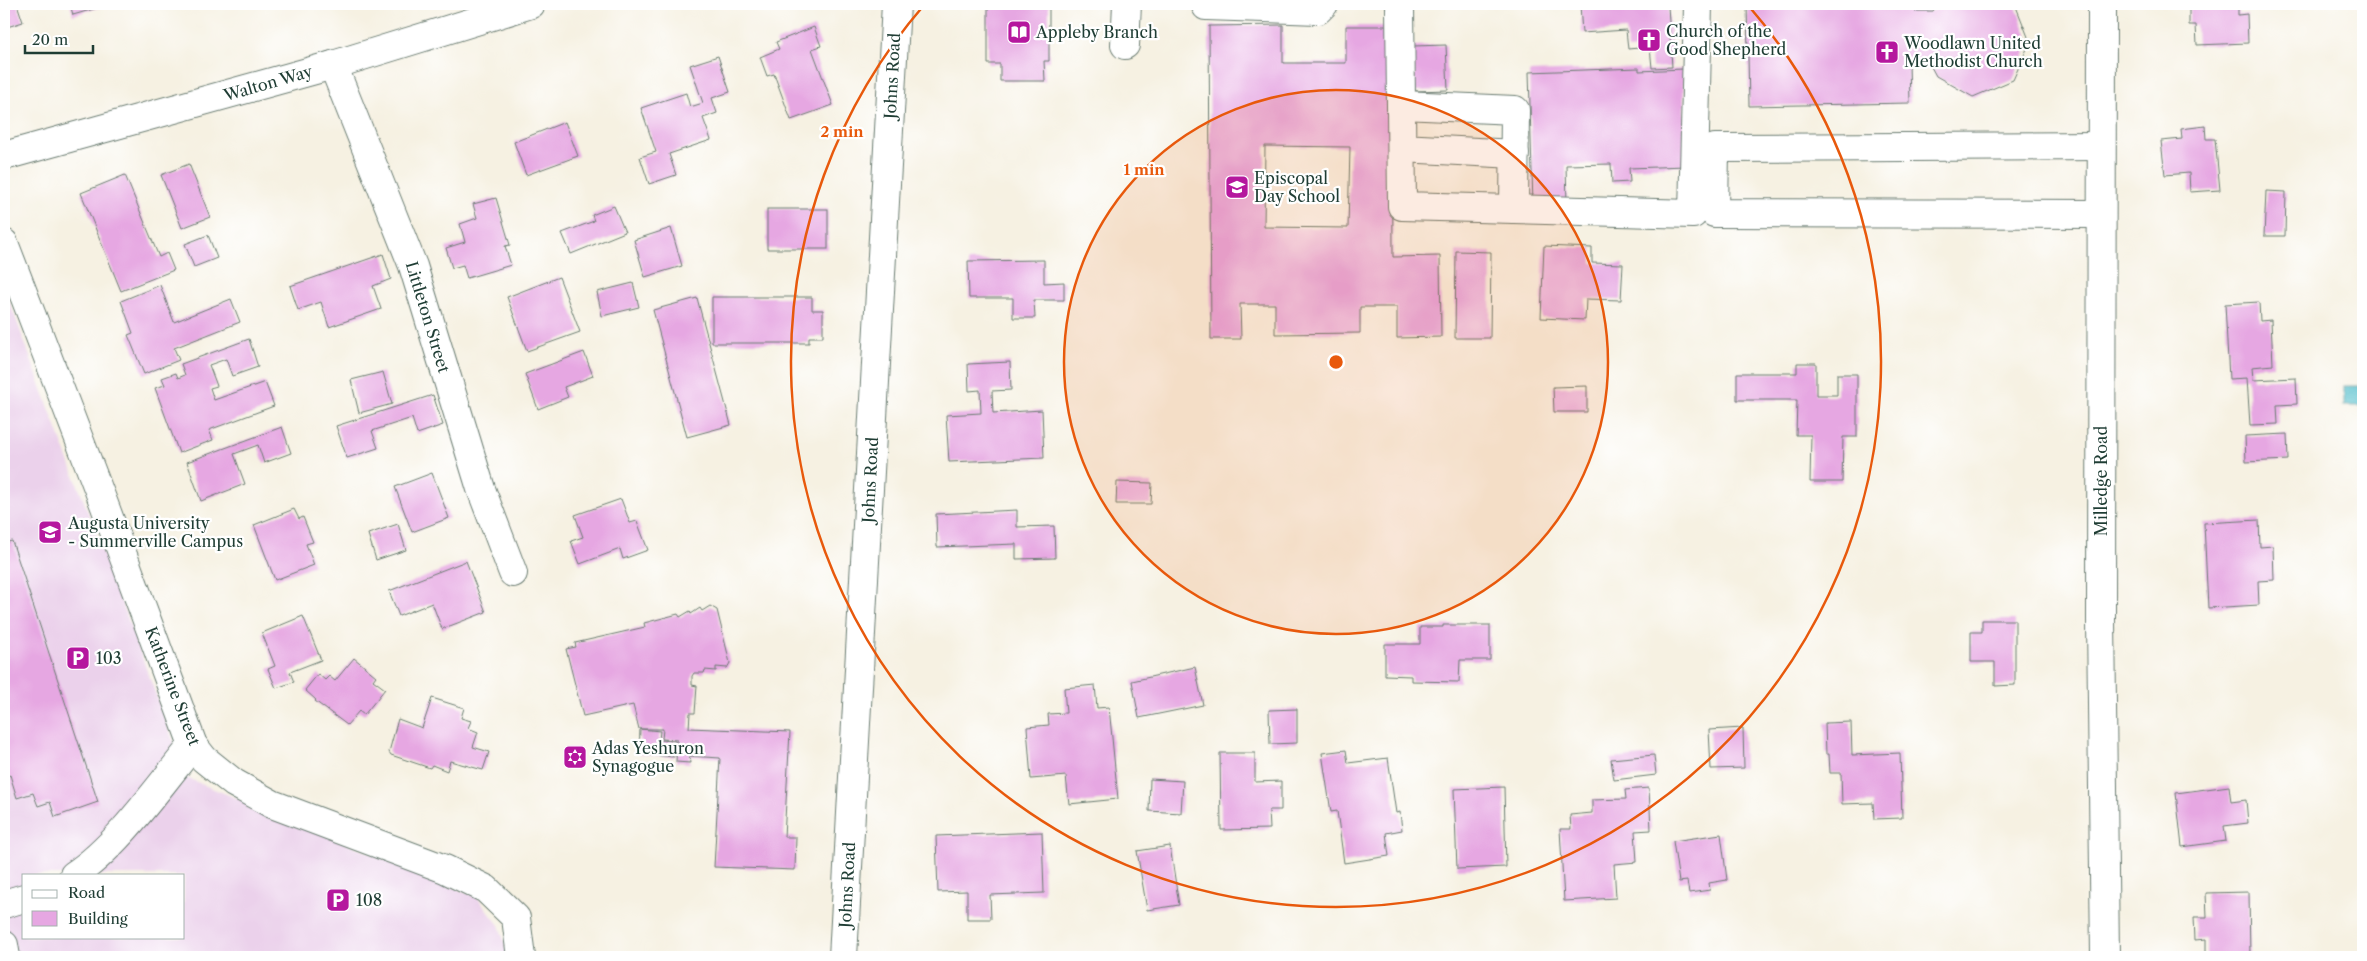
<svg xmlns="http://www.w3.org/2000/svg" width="2367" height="961" viewBox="0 0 2367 961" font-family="'Libre Caslon Text',serif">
<rect width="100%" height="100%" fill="#fff"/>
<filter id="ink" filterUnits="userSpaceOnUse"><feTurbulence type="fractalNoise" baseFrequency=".02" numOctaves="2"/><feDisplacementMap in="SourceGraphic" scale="10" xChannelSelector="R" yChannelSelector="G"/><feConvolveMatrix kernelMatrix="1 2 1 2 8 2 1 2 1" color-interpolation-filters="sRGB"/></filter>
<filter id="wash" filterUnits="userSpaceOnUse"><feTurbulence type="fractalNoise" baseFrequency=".0096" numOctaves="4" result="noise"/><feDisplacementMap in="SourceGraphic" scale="20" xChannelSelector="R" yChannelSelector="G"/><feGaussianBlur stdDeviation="1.12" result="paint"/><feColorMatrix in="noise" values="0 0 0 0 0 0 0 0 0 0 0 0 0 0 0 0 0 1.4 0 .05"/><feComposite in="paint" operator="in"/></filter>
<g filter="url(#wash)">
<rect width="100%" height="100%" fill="#f6f1e2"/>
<!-- built -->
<path fill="#ebd1eb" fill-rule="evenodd" d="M4,287l183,491 290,119 22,28 10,32h-505zM24,875h160v62h-160z"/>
<!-- water -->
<rect fill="#52becb" stroke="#387e80" x="2344" y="386" width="19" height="20"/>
<g id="blocks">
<!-- building -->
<g fill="#e6a7e2" fill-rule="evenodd">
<polygon points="4,4 17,4 23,22 4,28"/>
<polygon points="70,4 111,4 73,15"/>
<polygon points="988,4 1049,4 1049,61 1044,61 1045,81 1000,81 1000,64 988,64"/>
<polygon points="1600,4 1668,6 1672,67 1652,68 1650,47 1628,49 1626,30 1582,33 1580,5"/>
<polygon points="1747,4 1915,4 1915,11 1933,11 1938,4 2015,4 2030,42 2013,80 1973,97 1936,76 1929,63 1909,63 1910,103 1749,106"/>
<polygon points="2189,4 2238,4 2238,15 2247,14 2248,43 2197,45 2196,25 2189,25"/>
<path d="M1283,25v38h63v-37h46l1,231 47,-1 1,81 -44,1v-31h-37v26l-85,1v-30h-35l1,35h-30l-2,-313zM1265,146l85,1 -2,81 -84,-1z"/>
<polygon points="814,27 821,46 812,49 833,105 791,120 774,74 767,76 760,57 779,49 776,42"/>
<polygon points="1446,45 1448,90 1415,91 1413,46"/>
<polygon points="718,56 730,92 712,98 717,113 703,118 711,140 669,154 676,175 649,184 640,157 656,152 641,108 686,93 690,107 703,103 690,65"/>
<polygon points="1639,68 1639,71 1683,69 1686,166 1629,168 1630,182 1612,183 1611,164 1566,165 1567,204 1533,205 1529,72"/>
<polygon points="565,122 578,156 526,175 514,142"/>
<polygon points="2205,126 2206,139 2215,139 2220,190 2190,192 2189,173 2165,175 2161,141 2182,139 2181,129"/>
<polygon points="189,164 210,217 182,228 161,175"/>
<polygon points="125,175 159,257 167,253 174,270 121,291 81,193"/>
<polygon points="2266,191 2286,192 2285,236 2264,236"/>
<polygon points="496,198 510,245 505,246 511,265 467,278 463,265 452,268 446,248 465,242 460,224 477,218 473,204"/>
<polygon points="614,206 625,232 571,254 562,233 594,221 592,215"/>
<rect x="767" y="209" width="61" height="40"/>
<polygon points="671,228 682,266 645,277 634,240"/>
<polygon points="208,235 217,258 194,267 185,244"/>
<polygon points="1544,246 1592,248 1592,263 1623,264 1621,300 1586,299 1585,320 1541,318"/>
<polygon points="1456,251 1491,252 1490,338 1455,338"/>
<polygon points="383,254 391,279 373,286 381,309 329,327 321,302 298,310 290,286"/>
<polygon points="1044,260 1044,283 1064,282 1064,300 1034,300 1035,318 1013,318 1013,298 969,298 968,261"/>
<polygon points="559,277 580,332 527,351 507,297"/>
<polygon points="633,283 639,307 602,316 597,292"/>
<polygon points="160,285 174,322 231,299 240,322 174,348 179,360 144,374 128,335 133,333 121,301"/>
<polygon points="712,297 812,297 812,310 823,310 823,337 809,337 809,343 712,343"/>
<polygon points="697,298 731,425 687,437 653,310"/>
<polygon points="2259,302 2260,321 2271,320 2273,365 2252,367 2253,380 2296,378 2297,404 2277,405 2278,424 2250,425 2247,378 2229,379 2225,304"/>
<polygon points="249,339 258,367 232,376 226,359 209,365 217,386 210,388 214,400 265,382 274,406 209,430 213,440 179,453 155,388 165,385 162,378 176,373 178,378 185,375 181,364"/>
<polygon points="584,352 593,376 564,387 568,397 538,409 525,374"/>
<polygon points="1010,362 1011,390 992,391 993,413 1042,410 1044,458 949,462 946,415 981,413 980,390 969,391 968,364"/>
<polygon points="1797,363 1816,363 1816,395 1837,395 1837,374 1857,374 1857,437 1843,437 1842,482 1810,482 1811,435 1796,435 1797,400 1737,400 1737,373 1797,373"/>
<polygon points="383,372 392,404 359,413 351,380"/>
<polygon points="1587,386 1587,412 1554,412 1553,387"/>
<polygon points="433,395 443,425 417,434 412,418 372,431 378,448 347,458 336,426"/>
<polygon points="282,427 291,453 264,463 258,445 234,454 245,484 201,501 187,462"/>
<polygon points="2287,434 2288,460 2246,462 2245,436"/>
<polygon points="432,473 449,518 412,532 395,487"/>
<polygon points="1117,482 1152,483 1151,504 1116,504"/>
<polygon points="621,499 630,523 637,521 648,550 623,559 620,549 580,564 571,541 583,537 575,515"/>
<polygon points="294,509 299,519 303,517 313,542 306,544 314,565 275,580 254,525"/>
<polygon points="1017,510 1017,527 1054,526 1055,558 1016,559 1016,544 937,547 936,514"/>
<polygon points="2259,520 2260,547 2273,546 2274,580 2258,581 2259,605 2208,608 2204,523"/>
<polygon points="398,524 406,550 376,560 368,534"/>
<polygon points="12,541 98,802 55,817 50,802 38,806 33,793 17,798 10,775 4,778 4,543"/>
<polygon points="466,561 486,612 442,629 432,603 399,616 389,591"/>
<polygon points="710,606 717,610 730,663 727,668 716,667 716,671 705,670 704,673 694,673 692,676 692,685 697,686 695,713 690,713 689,728 790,732 784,837 796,837 795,870 714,867 720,758 689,756 690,763 676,762 677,740 662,739 663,729 639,729 633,705 583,716 566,649 576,647 575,643 645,627 644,623 678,614 680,617 690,611 691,614 700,608 702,611"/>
<polygon points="303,616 321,660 290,672 294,682 276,688 268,669 275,666 262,633"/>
<polygon points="1982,620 2015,620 2015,685 1995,686 1995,662 1971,662 1971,632 1982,632"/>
<polygon points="1443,625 1490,625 1490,660 1460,660 1459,682 1411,681 1411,676 1385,675 1385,644 1420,644 1420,627 1443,627"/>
<polygon points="354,658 376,676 373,680 385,689 364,715 359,711 347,725 315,701 316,700 305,690 318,674 325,680 329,676 335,681"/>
<polygon points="1195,667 1203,705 1139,718 1132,681"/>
<polygon points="1095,685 1097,708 1109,707 1118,799 1069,804 1066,776 1031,779 1027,727 1049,725 1048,714 1066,713 1064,688"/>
<polygon points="432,698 464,708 461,718 471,721 468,728 478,732 473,747 489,752 483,770 450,761 447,771 432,765 430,768 391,755 389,752 398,719 422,728"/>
<polygon points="1297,709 1297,743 1270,744 1269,710"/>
<polygon points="1851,722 1852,755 1900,753 1902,818 1874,819 1873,803 1842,804 1841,773 1830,773 1829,754 1826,754 1825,723"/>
<polygon points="1743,728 1744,768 1711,769 1709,730"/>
<polygon points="640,729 660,731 659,740 675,741 674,757 639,754"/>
<polygon points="1346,750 1348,763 1388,758 1396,813 1400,812 1402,830 1386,833 1389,856 1344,863 1337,811 1331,812 1322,753"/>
<polygon points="1220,753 1255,753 1255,782 1281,781 1281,810 1269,810 1270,829 1221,830"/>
<polygon points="1654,755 1656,775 1614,780 1611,759"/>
<polygon points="1150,779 1183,781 1181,813 1149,811"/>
<polygon points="2229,786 2231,802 2246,800 2248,823 2224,826 2226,841 2182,847 2176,793"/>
<polygon points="1504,787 1506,867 1457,869 1454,789"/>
<polygon points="1649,788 1651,830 1635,831 1637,862 1614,864 1616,898 1564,901 1560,829 1571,829 1570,815 1592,813 1592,800 1626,799 1625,790"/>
<polygon points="1042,832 1044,893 990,895 991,919 967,919 967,891 938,892 936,836"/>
<polygon points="1721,834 1727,880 1709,883 1710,890 1689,893 1687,881 1679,882 1673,841"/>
<polygon points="1170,846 1179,905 1147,910 1137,851"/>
<polygon points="2249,892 2250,957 2206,957 2206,939 2195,940 2194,917 2207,917 2206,893"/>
</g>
</g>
</g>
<g filter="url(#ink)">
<use href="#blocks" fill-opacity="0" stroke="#6a7c71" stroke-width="1"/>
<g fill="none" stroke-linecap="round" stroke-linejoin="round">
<!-- minor casing -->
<g stroke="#6a7c71" stroke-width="30">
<g id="minor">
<polyline points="1205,4 1206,6 1318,10 1324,4"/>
<polyline points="1400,4 1402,206 1693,214 1698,4"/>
<polyline points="2102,4 2101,619 2105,957"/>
<polyline points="1125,45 1127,4"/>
<polyline points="333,65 413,266 481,489 513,573"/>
<polyline points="1402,105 1515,110 1514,209"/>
<polyline points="1402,148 1515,154"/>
<polyline points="2101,214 1714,213 1715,148 2101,146"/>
<polyline points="4,243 104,504 193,745 204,759 234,783 272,804 445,869 486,889 516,918 521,957"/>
<path d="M74,875c44,-29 85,-89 119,-130"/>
<polyline points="4,904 24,898"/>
<polyline points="4,945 6,957"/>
<polyline points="843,957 896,4"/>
</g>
</g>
<!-- major casing -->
<g stroke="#6a7c71" stroke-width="30">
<polyline id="major" points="4,156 333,65 531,4"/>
</g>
<!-- minor -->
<use href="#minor" stroke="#fff" stroke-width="28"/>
<!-- major -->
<use href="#major" stroke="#fff" stroke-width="28"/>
</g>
</g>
<!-- distance rings -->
<circle cx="1336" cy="362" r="272" fill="#e8590c" fill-opacity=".12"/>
<g fill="none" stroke="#e8590c" stroke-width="2.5">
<circle cx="1336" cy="362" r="272"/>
<path d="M1747 4A545 545 0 1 1 925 4"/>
</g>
<!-- icons -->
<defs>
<g id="library-square" transform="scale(1.25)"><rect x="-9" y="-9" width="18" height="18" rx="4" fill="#b5179e" stroke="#fff"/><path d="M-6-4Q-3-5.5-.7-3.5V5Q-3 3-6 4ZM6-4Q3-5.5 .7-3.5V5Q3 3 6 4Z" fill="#fff"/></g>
<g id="church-square" transform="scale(1.25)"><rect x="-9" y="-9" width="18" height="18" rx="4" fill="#b5179e" stroke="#fff"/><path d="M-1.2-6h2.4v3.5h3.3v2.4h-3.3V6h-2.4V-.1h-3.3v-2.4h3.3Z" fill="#fff"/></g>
<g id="school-square" transform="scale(1.25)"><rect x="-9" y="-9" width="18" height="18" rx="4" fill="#b5179e" stroke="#fff"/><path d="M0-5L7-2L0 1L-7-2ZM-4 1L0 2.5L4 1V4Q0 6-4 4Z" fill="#fff"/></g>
<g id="university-square" transform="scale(1.25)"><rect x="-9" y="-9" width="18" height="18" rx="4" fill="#b5179e" stroke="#fff"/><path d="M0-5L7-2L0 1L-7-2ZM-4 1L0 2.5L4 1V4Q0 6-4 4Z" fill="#fff"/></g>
<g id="parking-square" transform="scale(1.25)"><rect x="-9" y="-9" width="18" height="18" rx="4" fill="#b5179e" stroke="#fff"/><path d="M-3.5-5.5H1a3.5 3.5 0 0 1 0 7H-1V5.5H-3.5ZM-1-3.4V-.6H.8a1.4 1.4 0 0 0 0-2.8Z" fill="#fff"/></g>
<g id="synagogue-square" transform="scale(1.25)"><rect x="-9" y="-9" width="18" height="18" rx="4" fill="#b5179e" stroke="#fff"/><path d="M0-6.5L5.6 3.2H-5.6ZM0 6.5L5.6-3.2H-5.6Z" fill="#fff"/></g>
</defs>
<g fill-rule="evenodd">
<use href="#library-square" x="1019" y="32"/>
<use href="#church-square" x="1649" y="40"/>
<use href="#church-square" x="1887" y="52"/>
<use href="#school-square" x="1237" y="187"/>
<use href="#university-square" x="50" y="532"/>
<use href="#parking-square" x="78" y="658"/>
<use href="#synagogue-square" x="575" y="757"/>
<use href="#parking-square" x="338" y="900"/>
</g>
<g text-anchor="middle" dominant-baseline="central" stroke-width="4.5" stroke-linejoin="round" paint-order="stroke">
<!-- poi labels -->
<g font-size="16" fill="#1f3d34" stroke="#fff" text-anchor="start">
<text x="1666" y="31">Church of the<tspan x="1666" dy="18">Good Shepherd</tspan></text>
<text x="1036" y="32">Appleby Branch</text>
<text x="1904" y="43">Woodlawn United<tspan x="1904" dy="18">Methodist Church</tspan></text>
<text x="1254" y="178">Episcopal<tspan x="1254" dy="18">Day School</tspan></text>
<text x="68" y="523">Augusta University<tspan x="68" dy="18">- Summerville Campus</tspan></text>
<text x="96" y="658">103</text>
<text x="592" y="748">Adas Yeshuron<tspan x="592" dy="18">Synagogue</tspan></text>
<text x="356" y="900">108</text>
</g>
<!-- street labels -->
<g font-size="16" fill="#1f3d34" stroke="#fff">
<text transform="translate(892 76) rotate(-87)">Johns Road</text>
<text transform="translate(268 83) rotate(-16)">Walton Way</text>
<text transform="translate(428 317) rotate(73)">Littleton Street</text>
<text transform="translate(870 480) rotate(-87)">Johns Road</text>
<text transform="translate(2101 481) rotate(-90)">Milledge Road</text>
<text transform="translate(173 686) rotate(69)">Katherine Street</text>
<text transform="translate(847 885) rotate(-87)">Johns Road</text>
</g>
</g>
<circle cx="1336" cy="362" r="8" fill="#e8590c" stroke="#fff" stroke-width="2.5"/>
<g font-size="15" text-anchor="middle" font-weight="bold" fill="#e8590c" stroke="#fff" stroke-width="4.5" stroke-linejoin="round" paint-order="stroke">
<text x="842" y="137">2 min</text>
<text x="1144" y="175">1 min</text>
</g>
<!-- margin -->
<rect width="2367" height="961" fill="none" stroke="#fff" stroke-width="20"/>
<!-- legend -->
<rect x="22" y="874" width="162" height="65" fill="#ffffff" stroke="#a5b1ae"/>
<rect x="32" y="890" width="25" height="8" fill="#ffffff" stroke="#a5b1ae"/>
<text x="68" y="898" font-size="15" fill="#1f3d34">Road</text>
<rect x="32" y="911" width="25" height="15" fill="#e6a7e2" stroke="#a5b1ae"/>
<text x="68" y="924" font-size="15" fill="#1f3d34">Building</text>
<!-- scale -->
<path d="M25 45v8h68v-8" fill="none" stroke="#1f3d34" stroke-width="2.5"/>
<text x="32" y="45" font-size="15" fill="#1f3d34" stroke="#ffffff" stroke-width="4" paint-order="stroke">20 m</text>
</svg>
